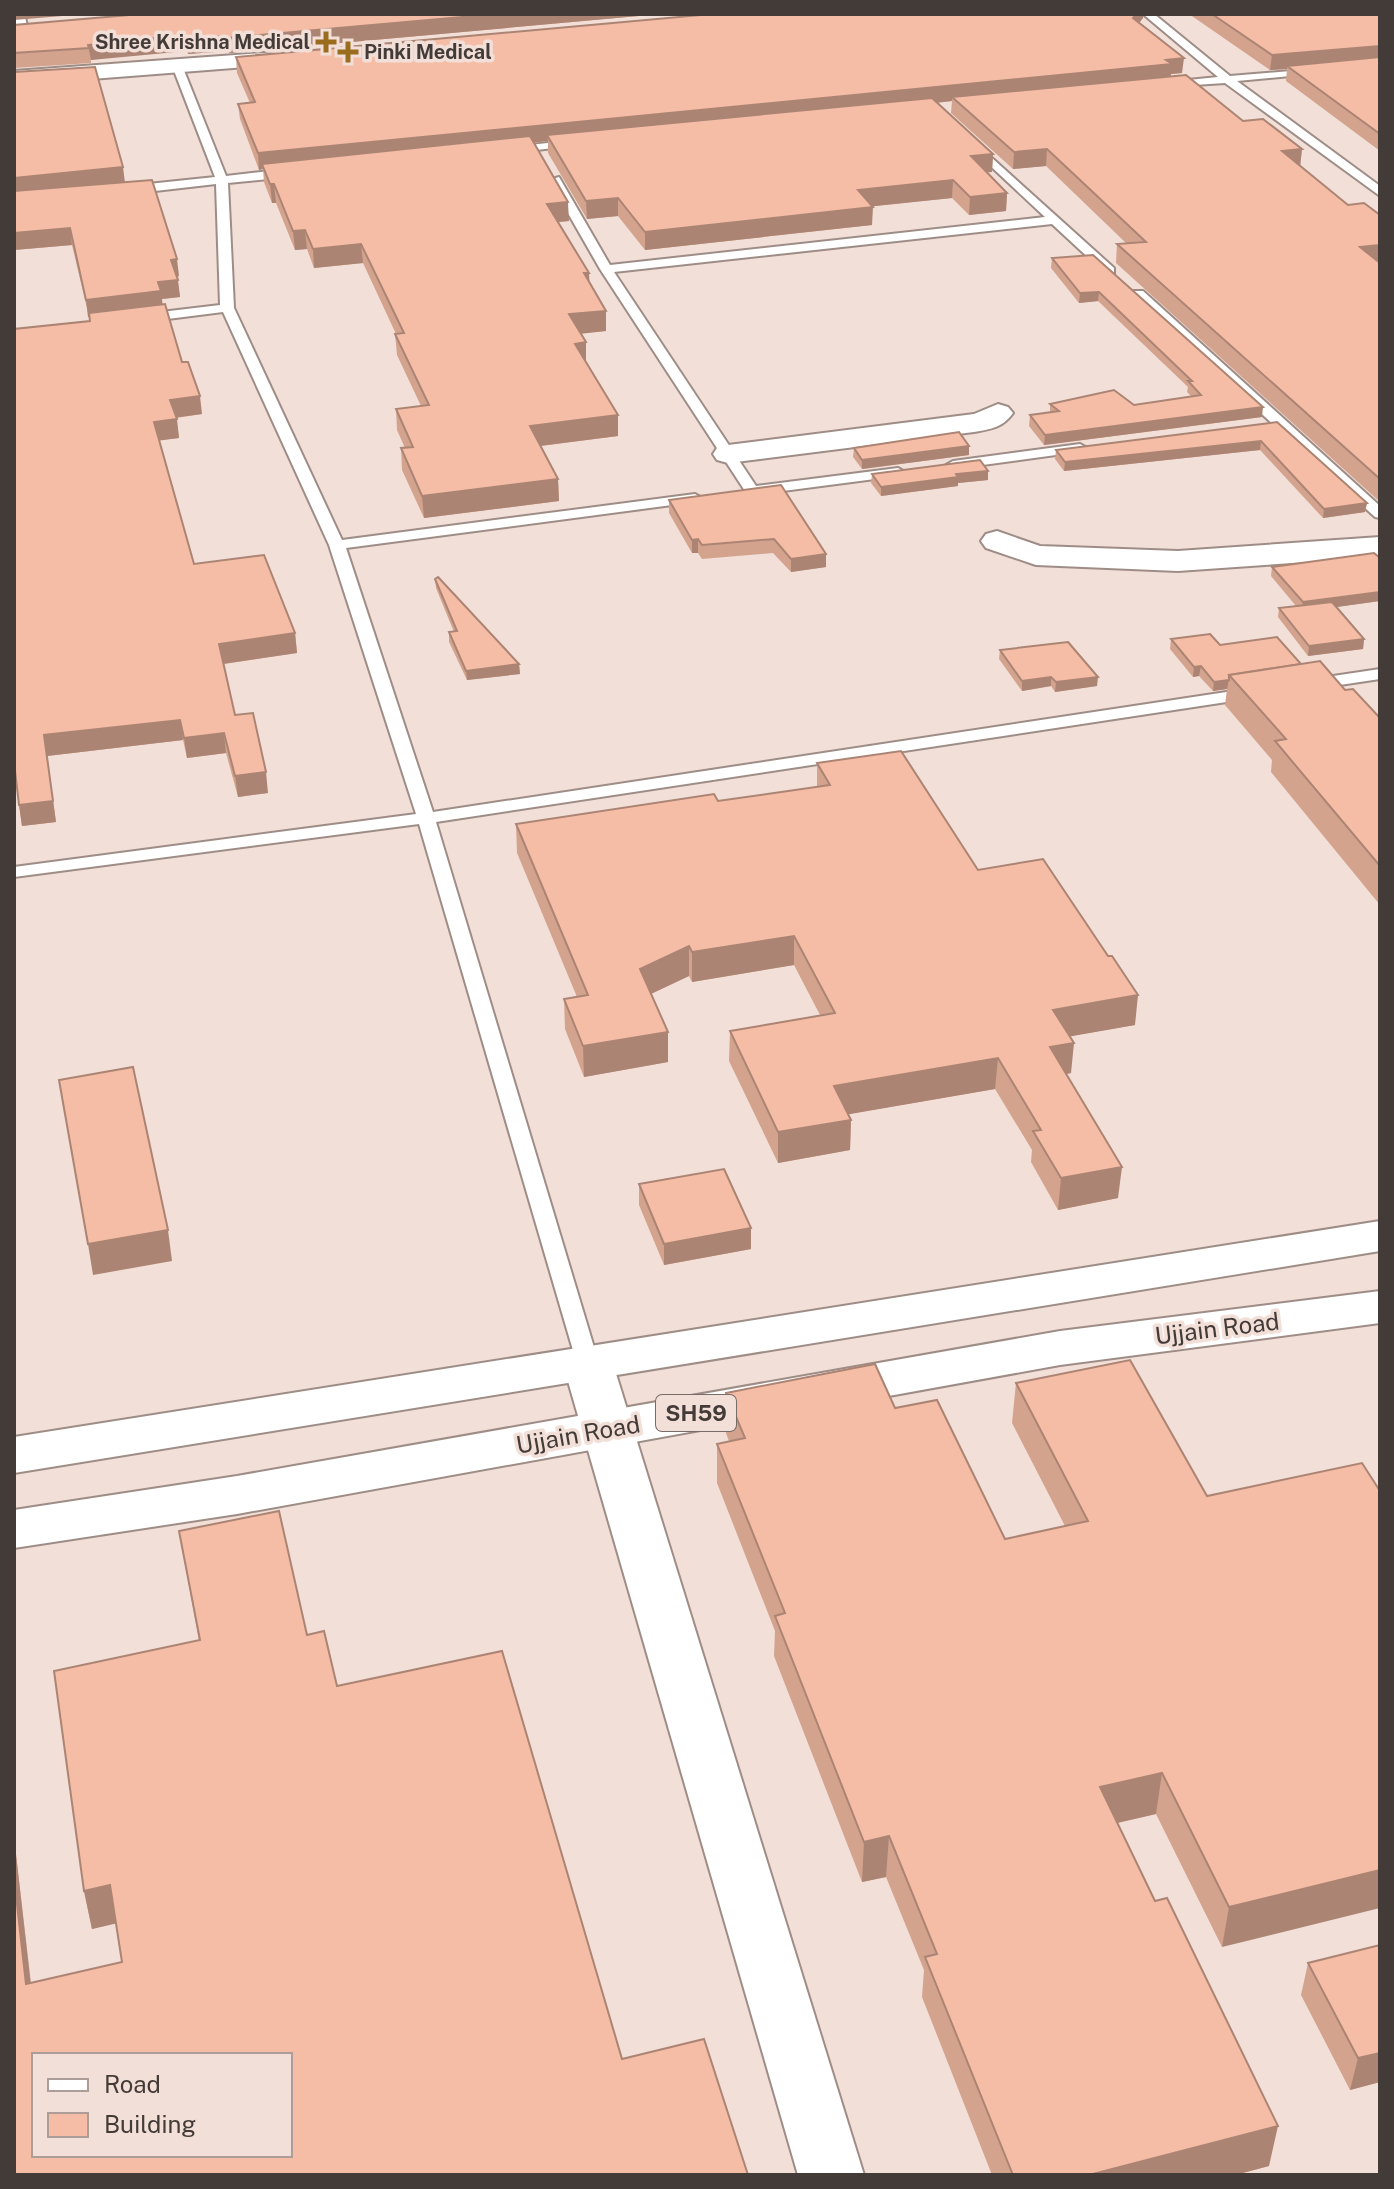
<svg xmlns="http://www.w3.org/2000/svg" width="1394" height="2189" viewBox="0 0 1394 2189" font-family="'Public Sans',sans-serif">
<rect width="100%" height="100%" fill="#f2dfd8"/>
<g fill="none" stroke-linecap="round" stroke-linejoin="round">
<!-- service casing -->
<g stroke="#9e8d86" stroke-width="4">
<g id="service">
<polygon points="1143,14 1154,14 1230,76 1315,69 1315,73 1311,74 1237,81 1380,186 1380,196 1225,83 1164,87 1162,85 1168,82 1218,77"/>
<polygon points="178,65 183,68 226,176 288,169 294,173 288,177 228,183 234,308 342,540 695,494 702,498 695,502 346,548 433,812 1253,688 1261,693 1253,698 436,822 599,1364 596,1369 580,1369 577,1364 419,824 14,877 14,867 416,814 329,545 223,312 144,322 137,318 144,314 220,305 216,184 129,194 123,190 129,186 215,177 173,68"/>
<polygon points="575,140 579,141 579,145 511,153 505,150 511,147"/>
<polygon points="972,140 1114,268 1114,274 1106,274 1052,224 614,272 756,486 898,468 905,472 898,476 752,495 745,491 600,269 549,180 559,177 610,265 1045,217 968,145 968,141"/>
<polygon points="1133,291 1143,291 1380,506 1380,518 1375,517 1133,297"/>
<polygon points="1080,444 1087,448 1085,451 953,469 946,465 953,461"/>
<polygon points="1380,669 1380,679 1313,689 1305,684 1313,679"/>
</g>
</g>
<!-- minor casing -->
<g stroke="#9e8d86" stroke-width="4">
<g id="minor">
<polygon points="14,14 25,17 28,30 25,35 14,36"/>
<polygon points="291,51 299,53 302,58 299,63 14,85 14,71"/>
<path d="M998,404l10,3 5,6c-11,15 -22,16 -39,19l-246,31 -11,-3 -4,-6 4,-6 11,-3 246,-31z"/>
<polygon points="997,531 1040,546 1178,551 1380,537 1380,557 1178,571 1036,565 986,548 981,541 986,534"/>
</g>
</g>
<!-- tertiary casing -->
<g stroke="#9e8d86" stroke-width="4">
<polygon id="tertiary" points="588,1347 605,1352 613,1364 864,2175 798,2175 563,1364 571,1352"/>
</g>
<!-- primary casing -->
<g stroke="#9e8d86" stroke-width="4">
<g id="primary">
<polygon points="1380,1221 1380,1251 14,1473 14,1437"/>
<polygon points="1380,1291 1380,1323 1060,1365 237,1514 14,1548 14,1510 237,1476 1060,1331"/>
</g>
</g>
<!-- service -->
<use href="#service" fill="#fff" fill-rule="evenodd"/>
<!-- minor -->
<use href="#minor" fill="#fff" fill-rule="evenodd"/>
<!-- tertiary -->
<use href="#tertiary" fill="#fff" fill-rule="evenodd"/>
<!-- primary -->
<use href="#primary" fill="#fff" fill-rule="evenodd"/>
</g>
<!-- wall -->
<g fill="#d3a38e">
<polygon points="661,14 229,53 228,51 188,54 187,51 112,57 91,60 91,63 14,68 14,25"/>
<polygon points="712,14 1143,14 1143,18 1139,23 1182,73 1171,74 1171,76 1243,121 1302,149 1300,166 1380,263 1380,502 1116,263 1117,244 1127,244 1046,166 1013,169 951,113 952,101 937,103 993,154 992,172 987,172 1007,193 1006,211 969,215 952,198 872,206 872,225 645,250 618,216 587,219 548,153 548,141 534,143 569,221 558,222 590,283 606,311 606,331 581,333 586,362 618,415 618,436 541,446 558,479 559,501 424,518 402,470 401,448 405,448 397,430 396,409 421,406 397,355 395,334 396,334 363,263 314,268 307,249 295,250 276,203 272,203 264,182 263,169 259,170 240,119 238,104 250,103 237,73 236,57"/>
<polygon points="1189,14 1380,14 1380,151 1286,81 1287,69 1270,70"/>
<polygon points="125,182 179,276 177,277 180,297 162,299 162,305 182,362 202,414 176,418 179,438 159,440 194,564 295,633 297,653 224,664 235,715 268,793 238,797 226,753 187,758 183,740 47,756 56,822 22,826 16,783 90,321 72,245 14,250"/>
<polygon points="1093,255 1262,417 1044,445 1029,426 1030,415 1050,413 1050,404 1134,405 1192,397 1187,392 1188,387 1098,301 1079,303 1051,268 1052,258"/>
<polygon points="1277,422 1367,503 1365,512 1323,518 1260,450 1064,471 1055,459 1056,450"/>
<polygon points="969,446 969,455 862,469 853,457 854,448"/>
<polygon points="872,474 988,480 958,483 958,486 881,496 871,483"/>
<polygon points="781,485 826,567 791,572 773,553 702,559 698,553 692,553 669,513 669,500"/>
<polygon points="1380,558 1380,601 1336,607 1364,639 1363,649 1308,656 1278,617 1279,608 1296,606 1271,576 1272,567"/>
<polygon points="435,579 519,664 520,674 467,680 449,642 449,632 454,632 436,588"/>
<polygon points="1171,639 1220,645 1301,664 1345,690 1380,718 1380,905 1271,772 1272,760 1225,705 1227,689 1213,691 1199,676 1193,677 1170,649"/>
<polygon points="1000,650 1097,686 1055,692 1051,686 1022,691 999,659"/>
<polygon points="817,763 978,870 1135,1025 1070,1036 1071,1073 1066,1074 1118,1198 1058,1210 1031,1162 1032,1150 995,1089 848,1114 851,1120 850,1150 778,1163 729,1061 730,1031 820,1015 794,965 692,982 689,976 651,994 668,1032 668,1062 584,1077 565,1029 564,999 577,997 517,853 516,824 718,801 817,787"/>
<polygon points="639,1184 751,1249 664,1265 639,1205"/>
<polygon points="1016,1383 1207,1496 1362,1463 1222,1947 1156,1814 1117,1823 1269,2166 1235,2175 992,2175 922,1997 924,1970 886,1877 862,1882 774,1656 775,1631 717,1483 717,1444 729,1441 726,1433 726,1393 895,1408 1005,1539 1065,1526 1012,1423"/>
<polygon points="179,1531 307,1635 337,1686 622,2059 14,2175 14,1837 31,1983 122,1962 116,1923 92,1929 84,1891 199,1641"/>
<polygon points="1308,1963 1380,2082 1350,2090 1301,1995"/>
</g>
<!-- shaded-wall -->
<g fill="#ac8474">
<polygon points="14,14 87,14 14,20"/>
<polygon points="496,14 661,14 229,53 227,38"/>
<polygon points="1136,14 1143,14 1143,18 1131,33 1133,18"/>
<polygon points="185,36 187,51 91,60 88,45"/>
<polygon points="226,36 228,51 188,54 186,39"/>
<polygon points="1380,46 1380,61 1287,66 1287,69 1270,70 1272,55"/>
<polygon points="1184,58 1182,73 1171,74 1170,80 952,97 952,101 551,141 547,135 548,141 265,169 262,164 263,169 259,170 258,153"/>
<polygon points="1047,149 1046,166 1013,169 1014,152"/>
<polygon points="1302,149 1300,167 1282,151"/>
<polygon points="993,154 992,172 970,174 971,156"/>
<polygon points="123,167 125,183 14,195 14,178"/>
<polygon points="953,180 952,198 857,208 858,190"/>
<polygon points="270,184 274,184 276,203 272,203"/>
<polygon points="1007,193 1006,211 969,215 970,197"/>
<polygon points="618,198 618,216 587,219 586,201"/>
<polygon points="568,202 569,221 548,223 547,204"/>
<polygon points="873,207 872,225 645,250 645,232"/>
<polygon points="70,228 72,245 14,250 14,233"/>
<polygon points="305,230 307,249 295,250 293,231"/>
<polygon points="361,244 363,263 314,268 313,249"/>
<polygon points="1380,245 1380,263 1360,247"/>
<polygon points="177,259 179,276 173,277 171,260"/>
<polygon points="584,273 589,273 590,292"/>
<polygon points="178,280 180,297 162,299 163,309 88,317 86,300 158,282"/>
<polygon points="1099,292 1098,301 1079,303 1080,293"/>
<polygon points="606,311 606,331 570,335 569,314"/>
<polygon points="586,342 586,363 575,344"/>
<polygon points="200,396 202,414 172,418 170,400"/>
<polygon points="1263,407 1262,417 1044,445 1045,435"/>
<polygon points="618,415 618,436 531,447 530,426"/>
<polygon points="177,419 179,438 156,441 154,422"/>
<polygon points="1261,441 1260,450 1064,471 1065,462"/>
<polygon points="969,446 969,455 862,469 862,460"/>
<polygon points="988,471 988,480 958,483 958,486 881,496 881,487 956,474"/>
<polygon points="558,479 559,501 424,518 422,496"/>
<polygon points="1367,503 1365,512 1323,518 1324,509"/>
<polygon points="698,539 698,553 692,553 692,540"/>
<polygon points="826,554 826,567 791,572 791,559"/>
<polygon points="1380,592 1380,601 1301,612 1303,602"/>
<polygon points="295,633 297,653 222,664 219,644"/>
<polygon points="1364,639 1363,649 1308,656 1309,646"/>
<polygon points="519,664 520,674 467,680 466,671"/>
<polygon points="1201,666 1199,676 1193,677 1194,667"/>
<polygon points="1051,677 1051,686 1022,691 1022,681"/>
<polygon points="1098,677 1097,686 1055,692 1056,682"/>
<polygon points="1229,680 1227,689 1213,691 1214,682"/>
<polygon points="180,720 183,740 47,756 56,822 22,826 19,805 44,735"/>
<polygon points="224,733 226,753 187,758 184,738"/>
<polygon points="266,772 268,793 238,797 235,776"/>
<polygon points="794,936 794,965 692,982 692,952"/>
<polygon points="689,946 689,976 640,999 640,969"/>
<polygon points="1138,995 1135,1025 1050,1040 1053,1010"/>
<polygon points="668,1032 668,1062 584,1077 583,1046"/>
<polygon points="1074,1043 1071,1073 1047,1078 1050,1047"/>
<polygon points="998,1058 995,1089 833,1117 834,1086"/>
<polygon points="851,1120 850,1150 778,1163 778,1132"/>
<polygon points="1122,1167 1118,1198 1058,1210 1061,1178"/>
<polygon points="751,1228 751,1249 664,1265 664,1244"/>
<polygon points="168,1230 172,1261 93,1275 88,1244"/>
<polygon points="1162,1773 1156,1814 1095,1828 1100,1787"/>
<polygon points="889,1836 886,1877 862,1882 864,1842"/>
<polygon points="14,1837 35,2022 26,1984 14,1878"/>
<polygon points="1380,1870 1380,1908 1222,1947 1229,1907"/>
<polygon points="110,1885 118,1923 92,1929 84,1891"/>
<polygon points="1380,2053 1380,2082 1350,2090 1358,2058"/>
<polygon points="1278,2126 1269,2166 1235,2175 1089,2175"/>
</g>
<!-- building -->
<g fill="#f5bda5" stroke="#ac8474" stroke-width="2" fill-rule="evenodd">
<polygon points="141,14 496,14 227,38 226,36 186,39 185,36 110,42 88,45 89,48 14,53 14,25"/>
<polygon points="712,14 1136,14 1133,18 1184,58 1166,60 1172,64 258,153 238,104 255,102 236,57"/>
<polygon points="1212,14 1380,14 1380,46 1272,55"/>
<polygon points="1380,57 1380,134 1287,66"/>
<polygon points="95,67 123,167 14,178 14,72"/>
<polygon points="1186,75 1243,121 1263,119 1302,149 1282,151 1348,205 1364,203 1380,215 1380,245 1360,247 1380,263 1380,479 1117,244 1146,242 1047,149 1014,152 952,97"/>
<polygon points="932,98 993,154 971,156 1007,193 970,197 953,180 858,190 873,207 645,232 618,198 586,201 547,135"/>
<polygon points="530,136 568,202 547,204 589,273 584,273 606,311 569,314 586,342 575,344 618,415 530,426 558,479 422,496 401,448 413,447 396,409 429,405 395,334 404,333 361,244 313,249 305,230 293,231 274,184 270,184 262,164"/>
<polygon points="152,180 177,259 171,260 178,280 158,282 161,291 86,300 70,228 14,233 14,191"/>
<polygon points="1093,255 1263,407 1045,435 1030,415 1059,411 1050,404 1114,390 1134,405 1201,395 1188,381 1192,381 1099,292 1080,293 1052,258"/>
<polygon points="165,304 182,362 188,362 200,396 170,400 177,419 154,422 194,564 264,555 295,633 219,644 235,715 253,713 266,772 235,776 224,733 184,738 180,720 44,735 53,801 19,805 14,762 14,329 90,321 89,313"/>
<polygon points="1277,422 1367,503 1324,509 1261,441 1065,462 1056,450"/>
<polygon points="959,432 969,446 862,460 854,448"/>
<polygon points="980,460 988,471 956,474 958,477 881,487 872,474"/>
<polygon points="781,485 826,554 791,559 774,539 702,545 698,539 692,540 669,500"/>
<polygon points="1374,553 1380,558 1380,592 1303,602 1272,567"/>
<polygon points="438,577 519,664 466,671 449,632 457,631 435,579"/>
<polygon points="1332,602 1364,639 1309,646 1279,608"/>
<polygon points="1210,634 1220,645 1277,637 1301,664 1229,675 1229,680 1214,682 1201,666 1194,667 1171,639"/>
<polygon points="1068,642 1098,677 1056,682 1051,677 1022,681 1000,650"/>
<polygon points="1320,661 1345,690 1353,689 1380,718 1380,866 1275,741 1286,739 1229,675"/>
<polygon points="901,751 978,870 1043,859 1108,956 1112,956 1138,995 1053,1010 1074,1043 1050,1047 1122,1167 1061,1178 1033,1131 1041,1130 998,1058 834,1086 851,1120 778,1132 730,1031 835,1013 794,936 692,952 689,946 640,969 668,1032 583,1046 564,999 588,995 516,824 714,794 718,801 830,785 817,763"/>
<polygon points="133,1067 168,1230 88,1244 59,1080"/>
<polygon points="724,1169 751,1228 664,1244 639,1184"/>
<polygon points="1130,1360 1207,1496 1362,1463 1380,1491 1380,1870 1229,1907 1162,1773 1100,1787 1155,1901 1167,1898 1278,2126 1089,2175 1013,2175 925,1957 937,1954 889,1836 864,1842 775,1616 785,1613 717,1444 745,1438 726,1393 875,1364 895,1408 937,1400 1005,1539 1088,1521 1016,1383"/>
<path d="M279,1511l28,124 17,-4 13,55 165,-35 120,408 82,-20 44,136h-734v-297l12,106 96,-22 -12,-77 -26,6 -30,-220 146,-31 -21,-109zM34,2055h256v100h-256z"/>
<polygon points="1380,1945 1380,2053 1358,2058 1308,1963"/>
</g>
<!-- markers -->
<g fill="#9a6c1d" stroke="#f2dfd8" stroke-width="3">
<path d="M322 30h8v8h8v8h-8v8h-8v-8h-8v-8h8z"/>
<path d="M344 40h8v8h8v8h-8v8h-8v-8h-8v-8h8z"/>
</g>
<g text-anchor="middle" dominant-baseline="central" stroke-width="7" stroke-linejoin="round" paint-order="stroke">
<!-- far-poi labels -->
<g font-size="20" font-weight="bold" fill="#433b38" stroke="#f2dfd8" text-anchor="end">
<text x="310" y="42">Shree Krishna Medical</text>
<text x="364" y="52" text-anchor="start">Pinki Medical</text>
</g>
<!-- shield labels -->
<rect fill="#f2dfd8" stroke="#786c68" stroke-width="2" x="656" y="1395" width="80" height="36" rx="6"/>
<g font-size="22" font-weight="bold" fill="#433b38">
<text x="696" y="1413">SH59</text>
</g>
<!-- street labels -->
<g font-size="24" fill="#433b38" stroke="#f2dfd8">
<text transform="translate(1217 1328) rotate(-7)">Ujjain Road</text>
<text transform="translate(578 1434) rotate(-10)">Ujjain Road</text>
</g>
</g>
<!-- border -->
<rect width="1394" height="2189" fill="none" stroke="#433b38" stroke-width="32"/>
<!-- legend -->
<rect x="32" y="2053" width="260" height="104" fill="#f2dfd8" stroke="#ac9d98" stroke-width="2"/>
<rect x="48" y="2079" width="40" height="12" fill="#ffffff" stroke="#ac9d98" stroke-width="2"/>
<text x="104" y="2093" font-size="24" fill="#433b38">Road</text>
<rect x="48" y="2113" width="40" height="24" fill="#f5bda5" stroke="#ac9d98" stroke-width="2"/>
<text x="104" y="2133" font-size="24" fill="#433b38">Building</text>
</svg>
